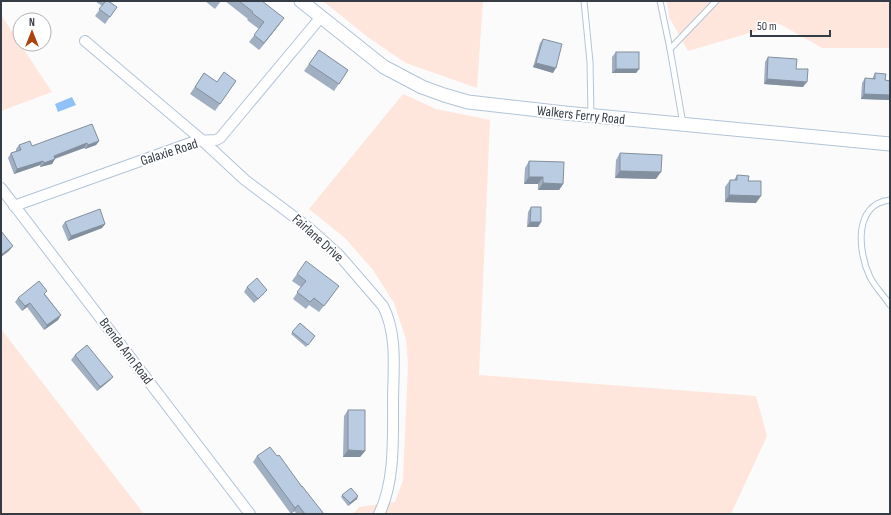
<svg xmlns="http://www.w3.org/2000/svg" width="891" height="515" viewBox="0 0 891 515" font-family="'Sofia Sans Condensed',sans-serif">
<rect width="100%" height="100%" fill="#fbfbfb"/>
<!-- green -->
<g fill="#fee6dc">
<polygon points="323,1 483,1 477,88 406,63 369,38"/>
<polygon points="667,1 890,1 890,48 822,48 780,24 688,51 669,17"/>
<polygon points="1,15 52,92 1,111"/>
<polygon points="403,94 436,109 490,120 479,375 756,396 767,436 731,514 353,514 359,507 395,502 403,480 408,364 406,339 394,303 373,270 345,238 309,209"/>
<polygon points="1,329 144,514 1,514"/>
</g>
<!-- water -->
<polygon fill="#90c1f8" points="72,97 76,105 58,112 55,104"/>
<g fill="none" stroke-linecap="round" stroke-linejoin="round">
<!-- service casing -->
<g stroke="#b2c4d9" stroke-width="7">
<g id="service">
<polyline points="584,1 590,62 591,115"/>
<polyline points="660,1 670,49 683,124"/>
<polyline points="670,49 716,1"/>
<path d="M890,200c-37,4 -32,52 -20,77 5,10 14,19 20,28"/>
</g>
</g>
<!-- minor casing -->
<g stroke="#b2c4d9" stroke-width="12">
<g id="minor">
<path d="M85,41l118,100 42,39 64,48 30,27 44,51c15,29 10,65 10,97 0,34 2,80 -14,111"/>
<polyline points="1,188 250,514"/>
<polyline points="14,206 196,141 216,140 220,138 321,17"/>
</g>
</g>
<!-- tertiary casing -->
<g stroke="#b2c4d9" stroke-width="15">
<polyline id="tertiary" points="301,1 384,67 422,87 444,95 468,102 565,113 890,144"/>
</g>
<!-- service -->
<use href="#service" stroke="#fff" stroke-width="5"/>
<!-- minor -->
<use href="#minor" stroke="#fff" stroke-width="10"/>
<!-- tertiary -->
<use href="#tertiary" stroke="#fff" stroke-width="13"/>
</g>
<!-- wall -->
<g fill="#a0afc2">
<polygon points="95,1 112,1 111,3 117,7 105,24 95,16 102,6"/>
<polygon points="205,1 221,1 215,9"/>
<polygon points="225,1 262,1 279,25 259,50 249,42 259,29 247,20 248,19"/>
<polygon points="543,39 553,73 533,67 540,43"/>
<polygon points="319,50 348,70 334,91 304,71"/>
<polygon points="616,52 639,69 636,73 612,73 612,57"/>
<polygon points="768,57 796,69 803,87 764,84 765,62"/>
<polygon points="204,73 217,82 236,81 215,111 190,94"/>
<polygon points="875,73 885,80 890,81 890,100 861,99 862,83 865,78 872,79"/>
<polygon points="99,141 96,145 85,149 84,148 55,159 52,164 40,167 40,165 14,174 8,158 11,153 16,151 16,149 19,145 32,146"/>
<polygon points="620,153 656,179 615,178 616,160"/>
<polygon points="529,161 563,184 559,190 538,190 538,184 524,184 525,168"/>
<polygon points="737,175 748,181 756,203 725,202 725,187 730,180 734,180"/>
<polygon points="531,207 541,222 538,227 527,227 528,212"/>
<polygon points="65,222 105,224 102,228 68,241 62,226"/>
<polygon points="297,274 334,293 319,312 309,305 306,309 293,299 301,287 292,281"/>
<polygon points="247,287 264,294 254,303 244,292"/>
<polygon points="45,294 61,315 58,320 44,330 27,307 22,311 15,302 18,298"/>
<polygon points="300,323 315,336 306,347 291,334"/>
<polygon points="75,355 113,377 109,381 97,391 71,360"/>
<polygon points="348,410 365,451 360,457 343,457 344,416"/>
<polygon points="257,456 302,487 324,514 297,514 294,511 291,514 253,462"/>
<polygon points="342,495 357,499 348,506 341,497"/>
</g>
<!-- shaded-wall -->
<g fill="#828f9e">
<polygon points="284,18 279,25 259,50 264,43"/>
<polygon points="536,63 556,68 553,73 533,67"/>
<polygon points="616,69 639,69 636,73 612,73"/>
<polygon points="767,79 807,82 803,87 764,84"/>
<polygon points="864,94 890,95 890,100 861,99"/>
<polygon points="99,141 96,145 85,149 88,145"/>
<polygon points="87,143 84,148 50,160 54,156"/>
<polygon points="55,159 52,164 40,167 44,163"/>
<polygon points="43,161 40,165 14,174 17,169"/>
<polygon points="620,171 661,172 656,179 615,178"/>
<polygon points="529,177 543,177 538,184 524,184"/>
<polygon points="543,183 563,184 559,190 538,190"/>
<polygon points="729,195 761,196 756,203 725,202"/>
<polygon points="530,222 541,222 538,227 527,227"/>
<polygon points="105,224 102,228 68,241 71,236"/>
<polygon points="13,246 9,251 1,257 1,255"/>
<polygon points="30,303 27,307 22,311 25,306"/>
<polygon points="61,315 58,320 44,330 47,325"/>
<polygon points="113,377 109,381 97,391 100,387"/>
<polygon points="348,450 365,451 360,457 343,457"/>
<polygon points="358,496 357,499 348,506 350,503"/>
<polygon points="298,505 294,511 291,514 295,508"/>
</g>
<!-- building -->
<g fill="#bacce1" stroke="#828f9e">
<polygon points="106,1 108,1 117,7 110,17 99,9"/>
<polygon points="239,1 262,1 284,18 264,43 254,35 264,22 252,13 253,12"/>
<polygon points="543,39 562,44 556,68 536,63"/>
<polygon points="319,50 348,70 339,84 309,64"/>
<rect x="616" y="52" width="23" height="17"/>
<polygon points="768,57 797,59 796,69 808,69 807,82 767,79"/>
<polygon points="224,72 236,81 220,104 195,87 204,73 217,82"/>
<polygon points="875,73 886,74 885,80 890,81 890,95 864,94 865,78 875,79"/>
<polygon points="92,124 99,141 88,145 87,143 54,156 55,159 44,163 43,161 17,169 11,153 21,150 19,145 30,141 32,146"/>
<polygon points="620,153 662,155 661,172 620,171"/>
<polygon points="529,161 564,162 563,184 543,183 543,177 529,177"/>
<polygon points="737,175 749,176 748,181 761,181 761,196 729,195 730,180 737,180"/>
<polygon points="531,207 541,207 541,222 530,222"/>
<polygon points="100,209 105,224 71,236 65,222"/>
<polygon points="1,231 13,246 1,255"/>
<polygon points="306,261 339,286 324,306 314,298 310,302 297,292 306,281 297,274"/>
<polygon points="257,278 267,290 258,299 247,287"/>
<polygon points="39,281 47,291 44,294 61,315 47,325 30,303 25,306 18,298"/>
<polygon points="300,323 315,336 308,345 292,332"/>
<polygon points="87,345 113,377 100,387 75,355"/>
<polygon points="348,410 365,410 365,451 348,450"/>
<polygon points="270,447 277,456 279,455 302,487 302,486 324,514 305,514 298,505 295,508 257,456"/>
<polygon points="351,488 358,496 350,503 342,495"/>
</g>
<g text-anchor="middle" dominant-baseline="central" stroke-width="4" stroke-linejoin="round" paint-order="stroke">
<!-- street labels -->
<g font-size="14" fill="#353c45" stroke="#fff">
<text transform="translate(581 115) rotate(6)">Walkers Ferry Road</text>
<text transform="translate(169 152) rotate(-18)">Galaxie Road</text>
<text transform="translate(318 238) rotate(42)">Fairlane Drive</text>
<text transform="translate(126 351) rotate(53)">Brenda Ann Road</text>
</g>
</g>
<!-- border -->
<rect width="891" height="515" fill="none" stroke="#353c45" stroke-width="4"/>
<!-- north arrow -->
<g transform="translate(32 32)"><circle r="19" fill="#ffffff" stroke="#aeb1b5"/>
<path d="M0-3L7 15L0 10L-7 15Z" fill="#a9450e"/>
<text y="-6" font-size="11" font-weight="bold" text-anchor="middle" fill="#353c45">N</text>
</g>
<!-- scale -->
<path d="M751 30v6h79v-6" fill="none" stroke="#353c45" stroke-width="2"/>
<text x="757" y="30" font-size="12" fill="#353c45" stroke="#ffffff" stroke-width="3" paint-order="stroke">50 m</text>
</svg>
